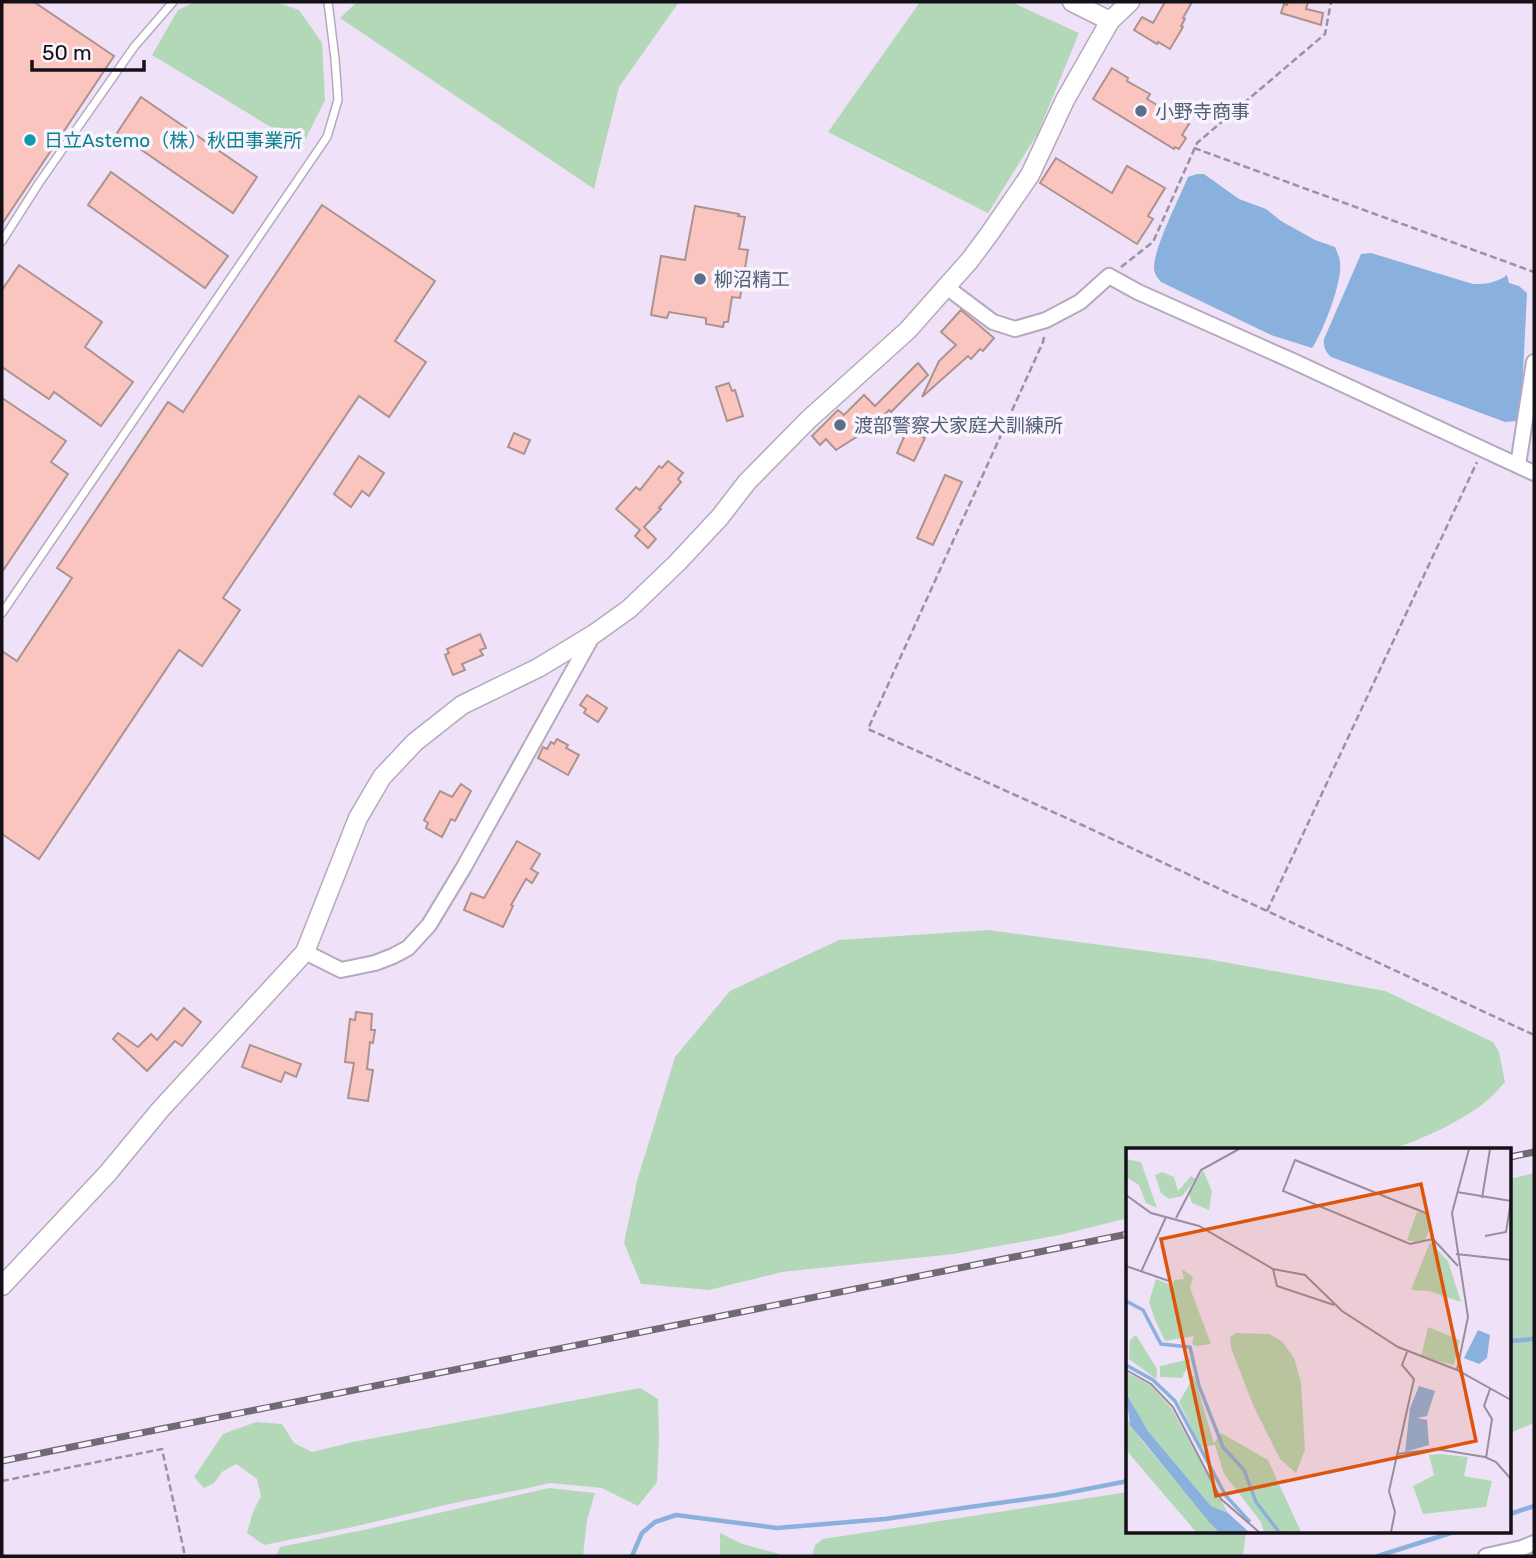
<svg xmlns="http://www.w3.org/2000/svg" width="1536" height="1558" viewBox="0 0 1536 1558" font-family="Rubik,'Noto Sans JP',sans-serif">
<rect width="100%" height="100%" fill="#efe2f8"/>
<!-- green -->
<g fill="#b3d8b8">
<polygon points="195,2 275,2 299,10 322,43 325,100 302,146 152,55 178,10"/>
<polygon points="357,2 679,2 619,87 594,189 340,18"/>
<polygon points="920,2 1011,2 1079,33 1038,133 988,213 828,132"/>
<path d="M988,930l219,29 178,32 108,51 6,10 6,30c-5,5 -9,11 -15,16 -23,21 -72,44 -102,52h-260v68l-68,17 -106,19 -172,18 -73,18 -68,-6 -17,-41 13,-62 38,-124 55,-66 109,-51z"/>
<polygon points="1534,1173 1534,1423 1510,1433 1510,1179"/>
<polygon points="640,1388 658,1399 659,1440 657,1482 638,1506 602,1488 550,1483 524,1489 454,1503 353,1527 264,1545 247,1533 253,1512 261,1496 257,1479 236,1464 222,1472 214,1483 204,1488 194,1477 223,1434 256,1422 282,1424 294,1443 312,1452 353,1442"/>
<polygon points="549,1488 595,1493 587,1520 583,1556 276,1556 280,1547 368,1529"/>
<polygon points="1128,1492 1128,1532 1246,1532 1243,1556 812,1556 815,1545 823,1539"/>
<polygon points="720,1533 742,1544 780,1554 779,1556 720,1556"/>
</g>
<!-- water -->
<g fill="#8ab0dd">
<path d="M1197,174h7l35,25 27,10 15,12 34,19 20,7c2,5 5,11 5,16 3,18 -18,71 -28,85l-41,-13 -110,-53c-4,-5 -7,-8 -7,-15 1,-22 25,-68 34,-90z"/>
<path d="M1371,253l102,31c14,0 23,-1 34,-9l2,8 10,3 8,7 -6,120 -5,8 -11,1 -174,-65c-6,-6 -8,-11 -7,-18l37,-85z"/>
</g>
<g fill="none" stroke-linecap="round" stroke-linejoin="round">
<!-- stream -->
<g stroke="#8ab0dd" stroke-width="4.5">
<polyline points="1510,1341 1534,1339"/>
<polyline points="1510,1514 1534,1506"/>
<polyline points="632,1556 642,1533 655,1522 676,1515 777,1528 885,1519 1056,1495 1128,1481"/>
<polyline points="1378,1556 1454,1532"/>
</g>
</g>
<!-- building -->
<g fill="#fac5bf" stroke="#ad928f" stroke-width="2">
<polygon points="2,2 34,2 114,56 2,224"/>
<polygon points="1165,2 1192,2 1183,18 1185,19 1181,26 1183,27 1170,49 1158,42 1157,44 1134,30 1142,17 1153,23"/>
<polygon points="1288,2 1308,2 1306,9 1323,13 1321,25 1281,13 1284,4 1287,5"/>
<polygon points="1112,68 1128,78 1127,81 1150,94 1147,99 1189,124 1182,135 1186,138 1179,149 1175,147 1174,149 1093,99"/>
<polygon points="141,97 257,177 233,213 117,133"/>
<polygon points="1056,158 1112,193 1127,166 1165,188 1148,216 1153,219 1137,244 1040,183"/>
<polygon points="111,172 228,256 205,288 88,205"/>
<polygon points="322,205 435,281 395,341 426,362 389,417 359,396 223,598 240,610 202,666 179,650 39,859 2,834 2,651 17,661 72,578 57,568 168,402 183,412"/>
<polygon points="695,206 739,214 738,216 745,217 739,249 748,250 740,298 732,297 728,322 724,322 723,327 706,324 706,318 669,312 667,318 651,315 661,256 685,260"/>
<polygon points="19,265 102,322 85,347 133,382 101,426 54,392 49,399 2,367 2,290"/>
<polygon points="961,310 994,338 983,351 980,349 971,359 968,356 922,397 939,361 956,345 941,332"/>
<polygon points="918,363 928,375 891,412 889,410 872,427 836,450 826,439 820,445 812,436 838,410 844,415 864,395 875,406"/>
<polygon points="729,383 732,391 735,390 743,416 727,421 716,387"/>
<polygon points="2,398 66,441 51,462 68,474 2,572"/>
<polygon points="907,430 925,438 914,461 897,453"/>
<polygon points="514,433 530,440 524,454 508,447"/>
<polygon points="359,456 384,473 369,496 362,491 351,507 334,494"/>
<polygon points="668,461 683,473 678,479 681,482 659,508 661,509 644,527 656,539 648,548 635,536 640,530 616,509 636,487 640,490 659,466 662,468"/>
<polygon points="945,475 962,482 933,545 917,538"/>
<polygon points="480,634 486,648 480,650 483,655 462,664 465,670 453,675 445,655 449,653 447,649"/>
<polygon points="587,695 607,708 598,722 584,713 586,709 580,705"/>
<polygon points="557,739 568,745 566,748 579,755 568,775 538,758 543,747 547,749 551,742 554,744"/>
<polygon points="461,784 471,791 455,821 451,819 442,837 426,828 428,823 424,820 440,791 452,797"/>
<polygon points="517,841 540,854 531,869 538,873 532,883 526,879 511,905 513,906 503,927 464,910 471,893 484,898"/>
<polygon points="184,1008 201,1022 182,1046 175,1041 147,1071 113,1039 118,1033 138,1047 151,1034 157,1040"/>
<polygon points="356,1012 372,1014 371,1030 375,1030 373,1043 370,1042 367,1069 373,1070 368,1101 348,1098 354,1063 345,1062 350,1019 355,1020"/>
<polygon points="250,1045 301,1064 296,1077 285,1072 281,1082 242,1067"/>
</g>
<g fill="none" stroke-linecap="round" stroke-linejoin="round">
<!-- service casing -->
<g stroke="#b5a9be" stroke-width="10">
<g id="service">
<polyline points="2,241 39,183 134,47 173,2"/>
<polyline points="2,613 327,137 338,100 335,59 328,2"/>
</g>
</g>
<!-- minor casing -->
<g stroke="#b5a9be" stroke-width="18">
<g id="minor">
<polyline points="945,286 993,322 1015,329 1046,320 1080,302 1109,276 1138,292 1295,362 1534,473"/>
<polyline points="1518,465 1534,362"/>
<polyline points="305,952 341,970 375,963 393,956 408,948 429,925 464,867 593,635"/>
<polyline points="1486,1556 1522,1548 1534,1543"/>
</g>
</g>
<!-- tertiary casing -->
<g stroke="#b5a9be" stroke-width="21">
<g id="tertiary">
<polyline points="1072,2 1110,21"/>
<polyline points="2,1286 107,1174 160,1110 305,952 358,818 382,777 415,742 462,705 538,668 594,634 629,609 677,563 720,517 747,482 808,420 908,330 970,260 990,233 1030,175 1065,100 1110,21 1130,2"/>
</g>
</g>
<!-- path -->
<g stroke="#9b91a2" stroke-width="2.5" stroke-dasharray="7 3.5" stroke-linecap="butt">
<polyline points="1194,148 1534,272"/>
<polyline points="1121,267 1153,242 1197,143 1325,34 1331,2"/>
<polyline points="1044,337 1043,342 868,729 1082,825 1534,1035"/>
<polyline points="1267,911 1477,462"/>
<polyline points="2,1481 162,1449 185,1556"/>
</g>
<!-- service -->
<use href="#service" stroke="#fff" stroke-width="7"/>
<!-- minor -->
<use href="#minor" stroke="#fff" stroke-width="14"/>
<!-- tertiary -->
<use href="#tertiary" stroke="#fff" stroke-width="18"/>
<!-- rail casing -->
<g stroke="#706976" stroke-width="7">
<g id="rail">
<polyline points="1510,1157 1534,1152"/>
<polyline points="2,1461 1128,1234"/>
</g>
</g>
<!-- rail -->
<use href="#rail" stroke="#f8f3fc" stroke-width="4.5" stroke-dasharray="13" stroke-linecap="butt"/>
</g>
<!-- markers -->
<g fill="#5c6f8a" stroke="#f8f3fc" stroke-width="2.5">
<circle cx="1141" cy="111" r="7"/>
<circle cx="700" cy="279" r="7"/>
<circle cx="840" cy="425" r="7"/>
</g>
<circle fill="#0f9aa8" stroke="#f8f3fc" stroke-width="2.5" cx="30" cy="140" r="7"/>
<g text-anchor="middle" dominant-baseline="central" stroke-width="7" stroke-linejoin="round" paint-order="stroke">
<!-- service labels -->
<g font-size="19" fill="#4e5e75" stroke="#f8f3fc" text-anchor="start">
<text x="1155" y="111">小野寺商事</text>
<text x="714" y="279">柳沼精工</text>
<text x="854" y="425">渡部警察犬家庭犬訓練所</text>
</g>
<!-- culture labels -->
<g font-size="19" fill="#0d838f" stroke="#f8f3fc" text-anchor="start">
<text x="44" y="140">日立Astemo（株）秋田事業所</text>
</g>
</g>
<!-- overview -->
<g transform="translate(1126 1148)">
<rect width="385" height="385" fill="#efe2f8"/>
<path d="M0,11l15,3 16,46 -11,-5 -7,-18 -13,-8zM77,22l9,21 -3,19 -17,-7 -3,-9zM36,24l12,5 4,14 13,-15 5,3 -14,17 -13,3 -8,-6 -6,-18zM291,64l9,2 5,13 -6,13 -9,2 -9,-2zM304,94l18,19 13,41 -32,-11 -18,-1zM56,121l11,8 -3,11 21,56 -14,2 -5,-2 2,-8 -29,5 -10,-21 -6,-18 7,-23 17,7 1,-6 10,-1zM302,179l32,13 -6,25 -33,-8zM110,185l33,1 13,7 12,17 7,24 4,68 -9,23 -16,-14 -27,-54 -22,-57 -1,-11zM10,187l21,34 -1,10 -27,-20 1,-19zM65,211l-9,19 -22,-1v-11zM0,224l24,13 22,24 56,104 -17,-7 -63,-75 -22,-38zM62,227l6,1 20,67 7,-10 47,27 33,72h-37l-3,-10 -37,-48 -9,-29 -14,2 -22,-45 11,-19zM0,269l16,24 77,91h-23l-70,-82zM315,306l27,3 -4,19 28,5 -6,26 -63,7 -10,-28 21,-11 -5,-20z" fill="#b3d8b8"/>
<path d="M352,182l12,5 -3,23 -8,6 -15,-6zM293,238l16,5 -8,25 -10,2 10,2 2,25 -24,7 5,-44zM0,245l22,38 63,75 17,7 21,19h-30l-9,-9 -80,-98z" fill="#8ab0dd"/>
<path fill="none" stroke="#8ab0dd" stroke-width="3.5" d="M0,153l17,9 18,34 29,3 9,39 24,61 21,23 12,32 23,30M0,217l27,15 22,21 51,95 24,26"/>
<path fill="none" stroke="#978e9e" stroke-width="2" d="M169,12l133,54 5,25 -23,5 -127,-53zM331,44l54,9M0,47l25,18 48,13 74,43 32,6 37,36 56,36 59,23 54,30M356,50l8,-49M50,70l25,-48 38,-21M359,88l21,-4 5,-31M307,91l25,27M330,106l55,6M0,118l43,15M147,121l4,17 57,19M15,124l25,-55M0,222l25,14 22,23 48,92 38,33M331,222l11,-53 -16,-104 17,-64M271,306l39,-5 49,8 11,5 15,17M360,310l6,-39 -8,-13 6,-17M265,384l4,-20 -6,-21 25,-112 -12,-14 5,-13"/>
<path fill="#dd550d" fill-opacity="0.15" stroke="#dd550d" stroke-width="3.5" d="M295,36l55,257 -260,55 -55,-257z"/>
<rect width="385" height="385" fill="none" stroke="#141017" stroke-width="3.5"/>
</g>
<!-- border -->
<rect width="1536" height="1558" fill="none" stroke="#141017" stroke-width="7"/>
<!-- scale -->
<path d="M32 60v10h112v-10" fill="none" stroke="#141017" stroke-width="3.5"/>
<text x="42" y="60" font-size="21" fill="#141017" stroke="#f8f3fc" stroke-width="5" paint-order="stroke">50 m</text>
</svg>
